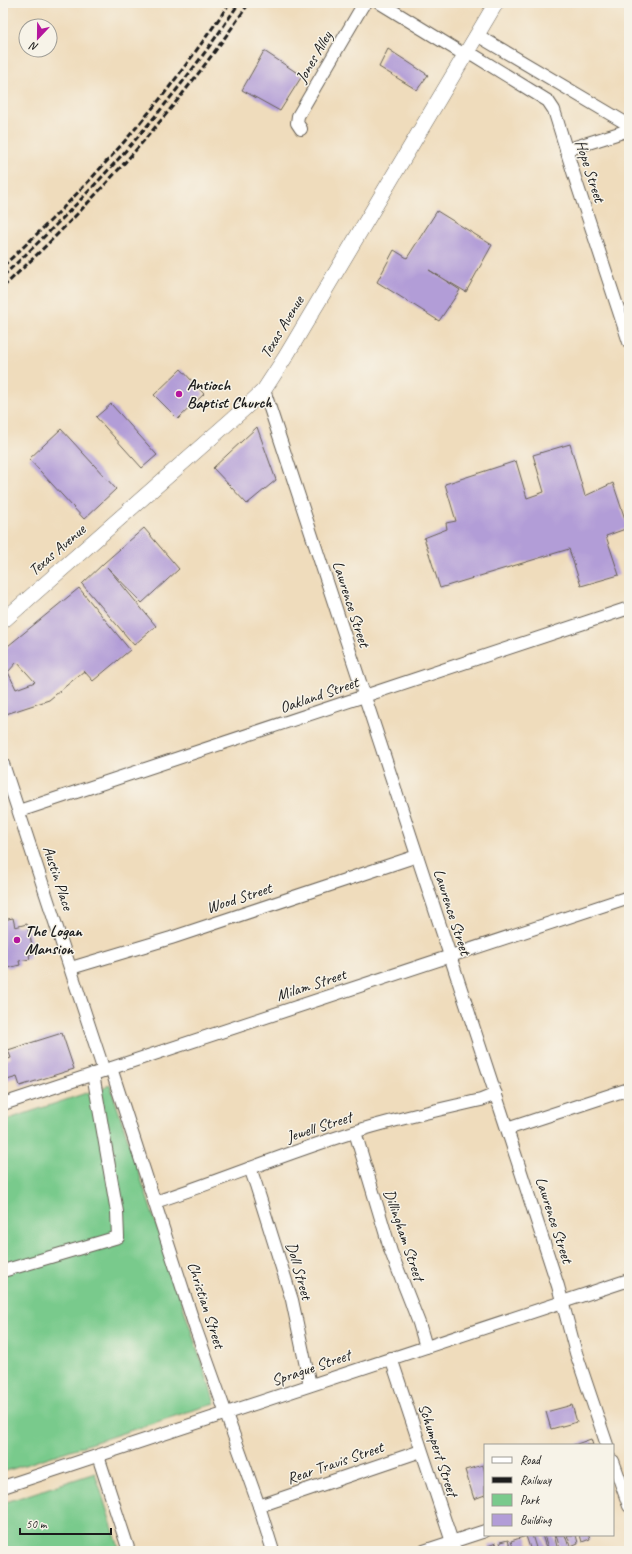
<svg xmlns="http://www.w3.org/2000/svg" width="632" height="1554" viewBox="0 0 632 1554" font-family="Caveat,sans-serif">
<rect width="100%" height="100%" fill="#f7f3e8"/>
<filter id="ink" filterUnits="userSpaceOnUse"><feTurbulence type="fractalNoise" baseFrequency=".025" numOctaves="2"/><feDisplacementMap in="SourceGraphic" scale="8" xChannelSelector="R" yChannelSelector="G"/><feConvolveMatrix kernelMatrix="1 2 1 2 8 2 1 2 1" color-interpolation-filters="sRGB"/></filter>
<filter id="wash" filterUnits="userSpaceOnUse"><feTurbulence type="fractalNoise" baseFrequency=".012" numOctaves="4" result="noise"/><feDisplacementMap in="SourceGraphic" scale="16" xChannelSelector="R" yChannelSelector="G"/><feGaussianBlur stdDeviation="0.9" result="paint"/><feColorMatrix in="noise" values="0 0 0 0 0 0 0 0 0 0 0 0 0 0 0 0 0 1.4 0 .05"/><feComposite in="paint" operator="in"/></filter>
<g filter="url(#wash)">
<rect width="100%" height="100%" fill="#efdcbc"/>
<!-- green -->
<g fill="#79ca8c" stroke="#4a7354">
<polygon points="110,1085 215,1403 3,1472 3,1121"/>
<polygon points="95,1473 120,1551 3,1551 3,1503"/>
</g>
<g id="blocks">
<!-- building -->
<g fill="#b29dd7" fill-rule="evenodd">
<polygon points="388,49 428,75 417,90 379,67"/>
<polygon points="264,51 302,76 280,111 242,90"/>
<polygon points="437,211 492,245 466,292 429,270 460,290 439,321 377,282 394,250 407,258"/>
<polygon points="181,369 204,394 178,419 154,395"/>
<polygon points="111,404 157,455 142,468 96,417"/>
<polygon points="257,427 276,480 247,504 213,468"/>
<polygon points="61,429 116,489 84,519 29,459"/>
<polygon points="570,444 585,496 613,483 628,528 606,536 619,575 581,586 569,549 440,588 424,538 447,529 446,523 456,521 445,484 516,461 527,498 544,492 533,455"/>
<polygon points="144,528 179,569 142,603 107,567 156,626 134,645 82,584 104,563"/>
<path d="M79,588l51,62 -37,31 -9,-10 -35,29 -46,15v-65zM17,662l18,20 -19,7 -8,-17z"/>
<polygon points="13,918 15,927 27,924 34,953 29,955 30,959 19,961 20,965 8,968 7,966 3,967 3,920"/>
<polygon points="62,1033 74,1069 20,1086 17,1077 4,1081 3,1061 11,1058 8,1050"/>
<polygon points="572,1405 577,1422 551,1429 546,1412"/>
<polygon points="591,1439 593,1445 574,1445"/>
<polygon points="483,1465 485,1473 485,1495 474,1499 465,1470"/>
<polygon points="532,1535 542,1535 547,1551 537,1551"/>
<polygon points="544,1535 554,1535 558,1550 549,1551"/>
<polygon points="556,1535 565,1535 569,1547 560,1549"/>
<polygon points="567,1535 576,1535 578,1543 571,1546"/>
<polygon points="580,1535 589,1535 590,1539 582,1542"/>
<polygon points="526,1536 531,1551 514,1551 511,1541"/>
<polygon points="508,1540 511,1551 502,1551 500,1542"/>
<polygon points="496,1543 499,1551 490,1551 488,1546"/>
</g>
</g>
</g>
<g filter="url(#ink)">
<use href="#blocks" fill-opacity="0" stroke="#665f54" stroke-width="1"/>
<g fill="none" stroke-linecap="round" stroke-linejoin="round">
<!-- minor casing -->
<g stroke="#665f54" stroke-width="14">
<g id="minor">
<polyline points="380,3 465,55"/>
<polyline points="477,35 629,125"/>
<polyline points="467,51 548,101 554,110 574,175 629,342"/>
<polyline points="301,129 297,123 298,116 363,5 366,3"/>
<polyline points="566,150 629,130"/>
<polyline points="264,390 507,1129 558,1286 576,1353 607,1445"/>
<polyline points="3,764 104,1071"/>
<polyline points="19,811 629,608"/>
<polyline points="71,968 171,938 417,856"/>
<polyline points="111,1068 195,1327 259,1506 273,1551"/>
<polyline points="3,1104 629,897"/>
<polyline points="507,1129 629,1089"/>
<polyline points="355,1132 391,1252 419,1323 426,1347"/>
<polyline points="250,1168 256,1185 292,1300 310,1385"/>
<path d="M155,1202c67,-22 131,-49 199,-70 41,-13 84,-22 127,-32l15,-6"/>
<polyline points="3,1271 118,1237 117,1212 93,1074"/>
<polyline points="391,1358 455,1551"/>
<polyline points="98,1456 129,1551"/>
<polyline points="613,1461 629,1506"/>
<polyline points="3,1487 629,1280"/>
<polyline points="259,1506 421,1451"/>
<polyline points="424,1551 485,1531"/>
</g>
</g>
<!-- major casing -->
<g stroke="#665f54" stroke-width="16">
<polyline id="major" points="3,621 245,408 264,390 286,356 496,3"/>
</g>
<!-- minor -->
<use href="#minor" stroke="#fff" stroke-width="12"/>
<!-- major -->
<use href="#major" stroke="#fff" stroke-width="15"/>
<!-- rail -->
<g stroke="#1c1c1c" stroke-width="3" stroke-dasharray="6 3" stroke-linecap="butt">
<path d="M3,266c58,-53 112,-111 161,-172 23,-30 45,-61 66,-91"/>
<path d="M3,276c88,-82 170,-172 236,-273"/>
<path d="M3,287c94,-88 174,-178 246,-284"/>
</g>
</g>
</g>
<!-- markers -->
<g fill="#b5179e" stroke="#f7f3e8" stroke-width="1.5">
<circle cx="179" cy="394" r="4"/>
<circle cx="17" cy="940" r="4"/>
</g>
<g text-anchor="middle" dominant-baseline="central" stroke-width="3" stroke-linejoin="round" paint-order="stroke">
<!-- street labels -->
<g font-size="16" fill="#1c1c1c" stroke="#f7f3e8">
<text transform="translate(314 57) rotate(-60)">Jones Alley</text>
<text transform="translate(590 171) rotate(72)">Hope Street</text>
<text transform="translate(282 327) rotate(-59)">Texas Avenue</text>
<text transform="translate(57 550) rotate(-41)">Texas Avenue</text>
<text transform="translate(351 604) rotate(72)">Lawrence Street</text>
<text transform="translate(319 695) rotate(-19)">Oakland Street</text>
<text transform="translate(58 878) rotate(72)">Austin Place</text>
<text transform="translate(239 898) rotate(-18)">Wood Street</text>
<text transform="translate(452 912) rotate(72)">Lawrence Street</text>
<text transform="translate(311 985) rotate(-18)">Milam Street</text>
<text transform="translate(319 1127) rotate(-18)">Jewell Street</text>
<text transform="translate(554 1220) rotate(72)">Lawrence Street</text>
<text transform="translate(404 1235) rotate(71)">Dillingham Street</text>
<text transform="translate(299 1271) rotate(74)">Doll Street</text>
<text transform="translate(206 1305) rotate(72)">Christian Street</text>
<text transform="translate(311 1368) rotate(-19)">Sprague Street</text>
<text transform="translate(438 1450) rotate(72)">Schumpert Street</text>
<text transform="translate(335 1463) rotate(-19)">Rear Travis Street</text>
</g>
<!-- poi labels -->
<g font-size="16" font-weight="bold" fill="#1c1c1c" stroke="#f7f3e8" text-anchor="start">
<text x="187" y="385">Antioch<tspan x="187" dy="18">Baptist Church</tspan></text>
<text x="25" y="931">The Logan<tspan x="25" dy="18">Mansion</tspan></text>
</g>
</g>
<!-- margin -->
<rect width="632" height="1554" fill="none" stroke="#f7f3e8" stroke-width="16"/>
<!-- legend -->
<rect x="484" y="1444" width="130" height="92" fill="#f7f3e8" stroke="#9f9d96"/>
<rect x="492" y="1457" width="20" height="6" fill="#ffffff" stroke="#9f9d96"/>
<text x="520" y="1464" font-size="12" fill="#1c1c1c">Road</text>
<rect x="492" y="1477" width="20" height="6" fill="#1c1c1c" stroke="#9f9d96"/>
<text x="520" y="1484" font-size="12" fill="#1c1c1c">Railway</text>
<rect x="492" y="1494" width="20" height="12" fill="#79ca8c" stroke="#9f9d96"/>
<text x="520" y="1504" font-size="12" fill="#1c1c1c">Park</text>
<rect x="492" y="1514" width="20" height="12" fill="#b29dd7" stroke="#9f9d96"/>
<text x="520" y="1524" font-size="12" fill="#1c1c1c">Building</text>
<!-- north arrow -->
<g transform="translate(38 38) rotate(202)"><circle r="19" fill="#f7f3e8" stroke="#9f9d96"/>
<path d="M0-3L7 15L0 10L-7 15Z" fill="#b5179e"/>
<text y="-6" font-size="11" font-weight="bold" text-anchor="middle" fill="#1c1c1c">N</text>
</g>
<!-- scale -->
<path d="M20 1528v6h91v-6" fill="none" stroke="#1c1c1c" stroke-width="2"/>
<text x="26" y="1528" font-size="12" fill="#1c1c1c" stroke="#f7f3e8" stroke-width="3" paint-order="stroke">50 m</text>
</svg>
